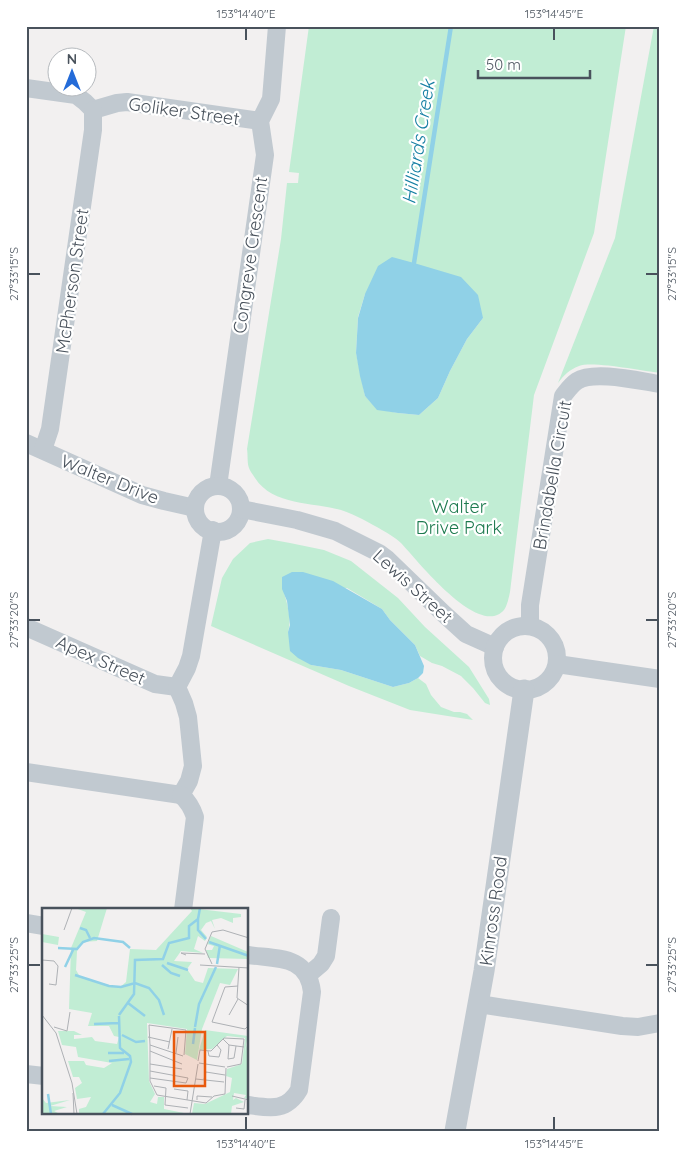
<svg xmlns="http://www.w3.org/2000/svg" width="686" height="1157" viewBox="0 0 686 1157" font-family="Quicksand,sans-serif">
<rect width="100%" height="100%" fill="#f2f0f0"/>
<!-- green -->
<g fill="#c1edd4" fill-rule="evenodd">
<path d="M309,26h317l-32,207 -60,162 -24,197c-1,5 -3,14 -6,18 -25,29 -87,-50 -103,-67 -5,-5 -12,-9 -19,-13 -12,-7 -26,-15 -41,-20 -28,-8 -68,-4 -86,-32 -2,-3 -5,-7 -6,-10 -2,-5 -1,-13 -2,-19l34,-210 6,-56h11l1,-10 -10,-1zM365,294l118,24 -16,21 -17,32 -12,27 -19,17 -21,-2 -21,-4 -12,-13 -9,-43 2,-36z"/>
<path d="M654,26h6v347c-18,-2 -67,-12 -81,-7 -10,4 -15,9 -21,17l57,-145z"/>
<path d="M268,539l22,4 34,7 27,11 47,37 27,29 44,40 20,32 1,6 -5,-2 -12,-15 -12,-12 -19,-10 -10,-3 -12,-7 -5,-11 -25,-25 -8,-11 -35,-21 -64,1c4,14 9,30 5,43l23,33 30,5 52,17 16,-4 9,-5 8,6 5,11 10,12 13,5h6l7,2 6,6 -63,-10 -61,-24 -138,-60 11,-48 11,-19 17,-16z"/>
</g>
<!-- water -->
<g fill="#90d1e7">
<polygon points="392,257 414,263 461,277 478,295 483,318 467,339 450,371 438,398 419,415 398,413 377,410 365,396 360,376 356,353 358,318 365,294 378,266"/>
<polygon points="292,572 303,572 333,581 382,609 390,620 415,645 424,666 423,673 418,678 409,683 393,687 341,670 311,665 298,658 290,651 288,632 290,625 287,601 282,589 282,577"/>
</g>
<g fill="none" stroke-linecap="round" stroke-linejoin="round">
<!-- stream -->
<polyline stroke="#90d1e7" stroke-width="4.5" points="414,263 451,26"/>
<!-- minor -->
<g stroke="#c1c9d0" stroke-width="18">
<polyline points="26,88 76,95 85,102 93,110 117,103 127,102 260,121"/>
<polyline points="26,443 142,495 164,501 195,508"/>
<polyline points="43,450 50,429 93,130 93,110"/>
<polyline points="218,486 265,155 260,121 271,99 277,26"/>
<circle cx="218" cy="509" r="23"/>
<polyline points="241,509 297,520 335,531 379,553 387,559 444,614 466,634 495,647"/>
<path d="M530,626v-21l33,-209c4,-5 8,-11 14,-15 17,-11 62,0 83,3"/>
<circle cx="525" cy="658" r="32"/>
<polyline points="26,627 155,684 177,687"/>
<polyline points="557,664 660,679"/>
<polyline points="26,772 181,795"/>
<polyline points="181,795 189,781 193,766 188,717 184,703 177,687 187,668 191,656 213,530"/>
<path d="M181,795c8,7 11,13 14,22l-12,93"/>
<polyline points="26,923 44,926"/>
<path d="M248,955c29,4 60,0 64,37l-13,98c-13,22 -29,18 -51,15"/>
<polyline points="308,975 321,964 326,956 331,918"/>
<polyline points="479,1004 622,1026 638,1027 660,1023"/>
<polyline points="26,1074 44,1076"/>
</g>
<!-- tertiary -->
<polyline stroke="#c1c9d0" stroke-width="21" points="455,1131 484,971 524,690"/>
</g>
<!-- ticks -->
<path fill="none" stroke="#49525c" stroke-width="2" d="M246,28v12M554,28v12M28,274h12M646,274h12M28,620h12M646,620h12M28,965h12M646,965h12M246,1117v13M554,1117v13"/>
<g text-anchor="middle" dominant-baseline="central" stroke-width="4.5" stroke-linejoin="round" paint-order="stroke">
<!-- street labels -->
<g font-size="18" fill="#49525c" stroke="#fff">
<text transform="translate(184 111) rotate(8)">Goliker Street</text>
<text transform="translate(250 255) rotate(-82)">Congreve Crescent</text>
<text transform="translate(72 281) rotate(-82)">McPherson Street</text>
<text transform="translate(552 475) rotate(-80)">Brindabella Circuit</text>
<text transform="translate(110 479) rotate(22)">Walter Drive</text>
<text transform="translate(413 586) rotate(42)">Lewis Street</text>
<text transform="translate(101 660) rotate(24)">Apex Street</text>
<text transform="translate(493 911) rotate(-82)">Kinross Road</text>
</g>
<!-- park labels -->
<g font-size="18" fill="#1d7a4f" stroke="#fff">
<text x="459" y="506">Walter<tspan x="459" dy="21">Drive Park</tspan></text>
</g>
<!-- water labels -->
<g font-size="19" font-style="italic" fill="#157fa3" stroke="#fff">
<text transform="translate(418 142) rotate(-81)">Hilliards Creek</text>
</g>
</g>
<!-- overview -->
<g transform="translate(42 908)">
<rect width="206" height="206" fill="#f2f0f0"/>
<path d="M33,0h32l-10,33 -14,1 -6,9 -1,19 4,7 39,11 7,-6 4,-33 26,1 36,-39 -2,-3 51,6v3l-8,1v5l-12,-5 -9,2 3,9 -4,-8 -5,2 -5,7 6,7 -2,4 -7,-5 -4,13 9,4 -22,-2 -7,10 18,1 -5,7 8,12 8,2 5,-15 30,1 -8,16 -10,-2 -18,46 -5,31 -12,-6 2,-25 -40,-6 2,58 6,13 -5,8 7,2 1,-7h6v12l25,5h-110v-5l7,-2 5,-10 -14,2 -2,-11 7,-5 -3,-6h-6l-5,-16h16l2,4 18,3 8,-5 -34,-6 -2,-10 -14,-2 -4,-14h16l8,4h-8v4l18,-2 3,4 22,3 2,-7 -5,-1 -5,-10h-21l4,-13 -23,-4 2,-61 15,-36zM0,26l17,3 -1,8 -16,-3zM169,28l37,16v7l-40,-1 -2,-8h6l2,-4 -7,-2zM163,122l43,6 -3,15 3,-10v58l-4,-1 2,-3 -12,-2 -1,7 3,-2 8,4 -12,4 -1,8h-39l2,-11 11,1 25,-12 2,-14 -6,-2 1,-7 15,-5 3,-26 -18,-2 -15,13 -13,1zM0,190l4,5 24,-3 -20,6 17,1 -13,4 6,3h-18z" fill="#c1edd4"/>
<path fill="none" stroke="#90d1e7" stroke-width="2.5" d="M156,11v11l8,9M38,20l6,2 4,8M167,34l40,14M16,40l19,1 6,-7 11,-4 29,4 7,6M125,55l21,7M175,56l3,-19M120,57l9,8 9,3M23,59l8,-17M33,67l34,11 12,1 14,-4 14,5 10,12 5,15M86,95l17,13M77,107l15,-21 1,-34 28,-1 6,-16 20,-5v-12l9,-7 2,-11M52,116l24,-1M153,119l4,-23 17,-37M80,127l14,7 9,-1M151,136l2,-16M66,145h16M67,153l20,-2M6,186l3,20M70,197l20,9M61,206l17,-21 11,-31 -1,-6 -10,-8 -1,-32"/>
<path fill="none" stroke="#aeb1b5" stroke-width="1" d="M22,22l8,-22M144,47l-5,-2 24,1M0,52l12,1 4,5 -2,19 -7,-1M170,56l-7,-15 7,-17 11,-2 26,8M158,57l49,3M197,59l-2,31 12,8M196,78l-13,1 -13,35 33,7 4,-4M0,107l14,18 16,50 5,31M187,107l9,-16M12,119l13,4 3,-19M106,129l22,5M181,131l6,6 15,2M108,137l-1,-20 37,5 -2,25M187,137l-1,14 6,-1 2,-12M126,141l4,-20M108,143l32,13M166,143l1,5 10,1 2,-7 -4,-5M134,145l2,-16M141,148l-33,-11v36l7,14 49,8 8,-7 11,-2 1,-26M156,153l2,-11 11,1 13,-13 20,1 -3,25 -14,3M157,155l26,4M108,156l32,5M108,163l38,7 -2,5 -36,-5M154,171l28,3M162,171l2,-7 19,3M112,178l12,2 -1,17 23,3M132,181l14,2 -1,9M31,185l1,21M190,188l17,4M155,192v-4l15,1M194,200l8,1 1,-9M148,206l8,-50"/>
<path fill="#e8590c" fill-opacity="0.15" stroke="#e8590c" stroke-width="2.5" d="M132,124h31v54h-31z"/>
<rect width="206" height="206" fill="none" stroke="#49525c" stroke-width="2.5"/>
</g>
<!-- border -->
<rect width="686" height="1157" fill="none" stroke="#ffffff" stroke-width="55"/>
<!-- north arrow -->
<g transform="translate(72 72)"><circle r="24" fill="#ffffff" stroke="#b6babe"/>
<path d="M0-4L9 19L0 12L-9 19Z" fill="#246bd8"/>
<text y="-8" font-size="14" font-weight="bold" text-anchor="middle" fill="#49525c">N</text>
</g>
<!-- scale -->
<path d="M478 70v8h112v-8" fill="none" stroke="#49525c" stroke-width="2.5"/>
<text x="486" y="70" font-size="15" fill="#49525c" stroke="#ffffff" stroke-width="4" paint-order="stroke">50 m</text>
<rect x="28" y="28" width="630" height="1102" fill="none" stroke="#49525c" stroke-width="2"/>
<g font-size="12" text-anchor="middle" fill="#49525c">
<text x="246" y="18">153°14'40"E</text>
<text x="554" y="18">153°14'45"E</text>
<text transform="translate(14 274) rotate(-90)" y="4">27°33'15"S</text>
<text transform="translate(672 274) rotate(-90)" y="4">27°33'15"S</text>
<text transform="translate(14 620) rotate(-90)" y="4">27°33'20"S</text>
<text transform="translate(672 620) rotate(-90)" y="4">27°33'20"S</text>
<text transform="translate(14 965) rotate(-90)" y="4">27°33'25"S</text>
<text transform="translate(672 965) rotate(-90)" y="4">27°33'25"S</text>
<text x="246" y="1148">153°14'40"E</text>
<text x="554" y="1148">153°14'45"E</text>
</g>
</svg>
